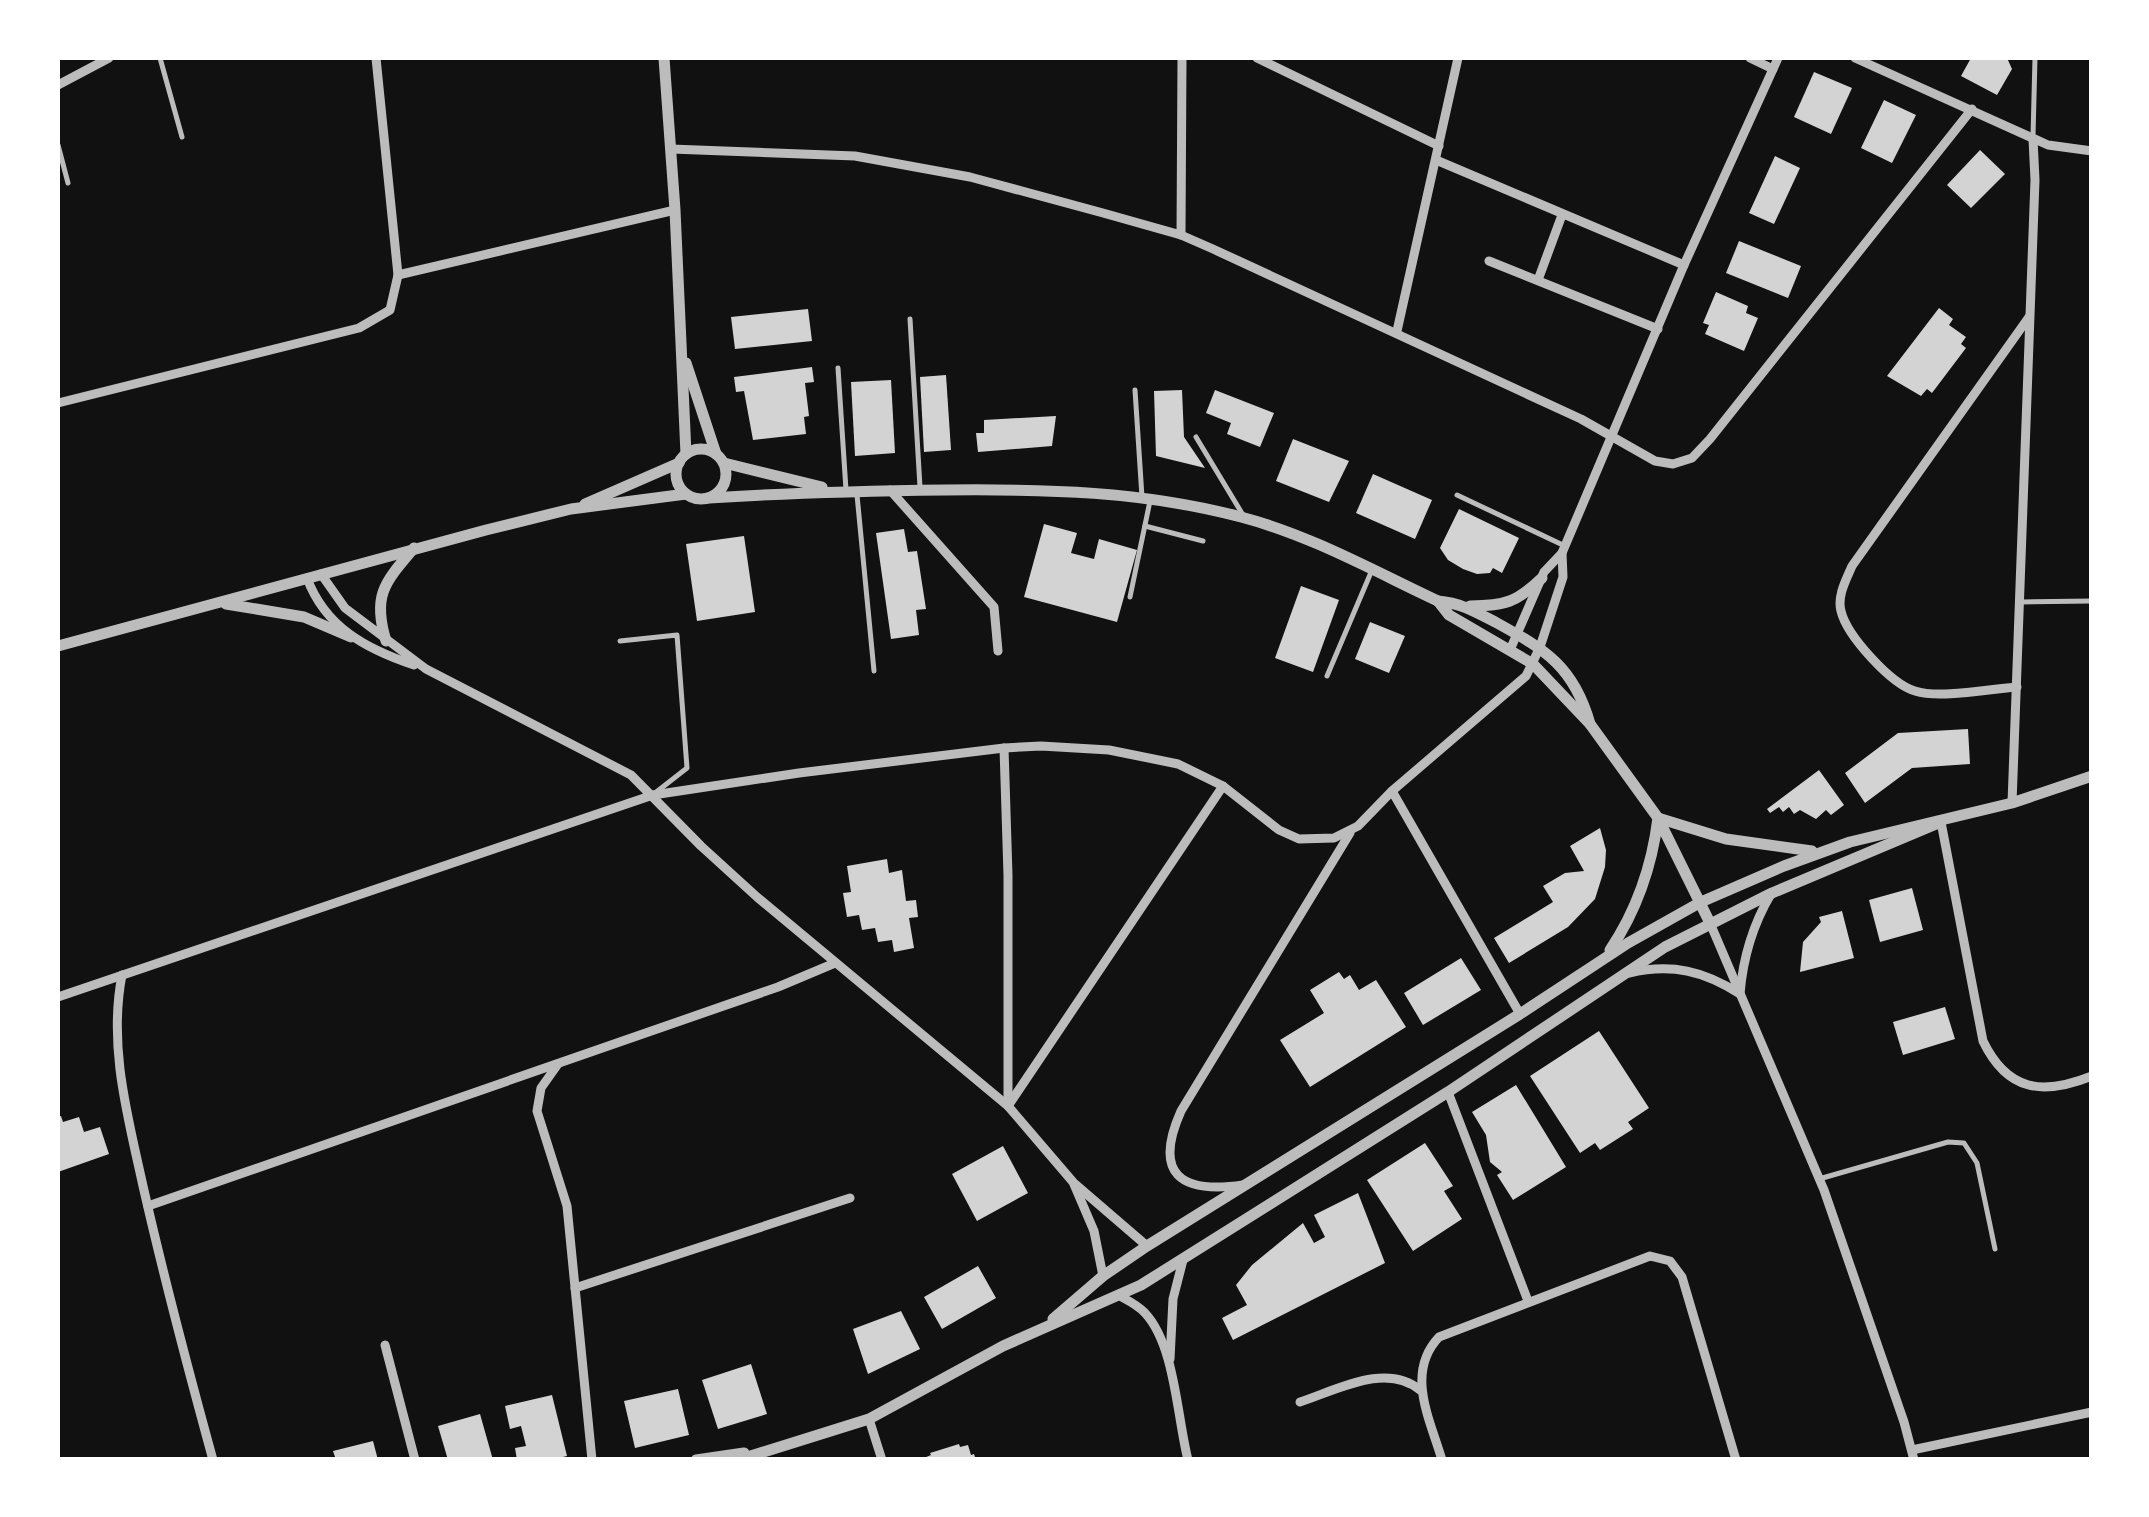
<svg xmlns="http://www.w3.org/2000/svg" width="2149" height="1517" viewBox="0 0 2149 1517" font-family="'Public Sans',sans-serif">
<rect width="100%" height="100%" fill="#111"/>
<!-- building -->
<g fill="#d3d3d3">
<polygon points="1971,58 2007,58 2012,69 1997,95 1961,76"/>
<polygon points="1814,72 1852,88 1831,134 1794,117"/>
<polygon points="1884,100 1916,115 1892,163 1861,148"/>
<polygon points="1980,150 2005,174 1971,208 1947,185"/>
<polygon points="1775,156 1800,168 1774,224 1749,213"/>
<polygon points="1739,241 1801,266 1788,298 1726,273"/>
<polygon points="1716,292 1748,306 1746,313 1758,318 1744,351 1705,334 1709,325 1703,323"/>
<polygon points="1939,308 1953,319 1949,325 1966,337 1961,344 1966,348 1932,393 1927,389 1921,396 1887,376"/>
<polygon points="808,309 812,341 735,349 731,317"/>
<polygon points="812,367 814,382 805,383 809,416 804,417 806,434 753,440 744,391 736,392 734,377"/>
<polygon points="946,375 951,450 924,452 920,377"/>
<polygon points="891,380 895,453 855,456 851,382"/>
<polygon points="1182,390 1184,437 1205,468 1156,456 1154,391"/>
<polygon points="1215,390 1274,413 1260,447 1227,434 1231,423 1206,413"/>
<polygon points="1056,416 1052,446 978,452 976,433 984,433 984,420"/>
<polygon points="1293,439 1349,461 1329,502 1276,481"/>
<polygon points="1373,474 1432,500 1415,539 1356,513"/>
<polygon points="1459,509 1519,538 1502,573 1493,568 1490,573 1477,574 1463,569 1448,560 1440,548"/>
<polygon points="1044,524 1077,533 1071,553 1094,559 1099,539 1137,550 1117,622 1024,597"/>
<polygon points="904,529 908,552 917,551 926,609 916,610 919,635 891,639 876,533"/>
<polygon points="744,536 755,612 697,621 686,544"/>
<polygon points="1301,586 1339,600 1313,672 1275,658"/>
<polygon points="1370,622 1405,636 1389,673 1355,659"/>
<polygon points="1968,729 1970,764 1912,768 1865,803 1845,773 1898,733"/>
<polygon points="1819,770 1844,805 1831,815 1826,810 1816,819 1800,810 1794,814 1789,807 1783,812 1779,807 1770,813 1767,809"/>
<polygon points="1600,828 1606,850 1605,867 1595,899 1568,927 1509,963 1494,938 1553,902 1543,886 1565,873 1584,871 1570,846"/>
<polygon points="887,859 889,873 902,870 906,901 916,900 918,917 909,918 914,948 894,952 892,940 878,942 875,928 862,930 859,915 847,917 843,893 851,892 847,866"/>
<polygon points="1912,888 1923,930 1880,942 1869,900"/>
<polygon points="1842,911 1854,958 1800,972 1803,942 1821,922 1819,917"/>
<polygon points="1461,958 1481,990 1423,1025 1404,993"/>
<polygon points="1339,972 1344,979 1350,975 1359,990 1376,980 1406,1027 1310,1087 1280,1040 1324,1013 1310,990"/>
<polygon points="1945,1007 1955,1039 1903,1055 1893,1022"/>
<polygon points="1599,1031 1649,1108 1628,1122 1633,1129 1600,1150 1595,1143 1580,1153 1530,1076"/>
<polygon points="1516,1085 1566,1167 1513,1200 1497,1175 1502,1172 1490,1162 1486,1135 1472,1112"/>
<polygon points="61,1116 63,1122 79,1117 84,1132 100,1127 109,1154 58,1172 58,1117"/>
<polygon points="1425,1143 1453,1186 1444,1191 1462,1219 1413,1251 1367,1180"/>
<polygon points="1003,1146 1028,1193 977,1221 952,1174"/>
<polygon points="1358,1193 1385,1263 1233,1340 1222,1318 1247,1305 1236,1285 1252,1265 1303,1223 1314,1243 1325,1237 1314,1215"/>
<polygon points="978,1266 996,1298 942,1329 924,1297"/>
<polygon points="901,1311 920,1349 868,1374 853,1329"/>
<polygon points="751,1364 767,1414 718,1429 702,1380"/>
<polygon points="678,1389 689,1435 635,1448 624,1401"/>
<polygon points="552,1395 567,1456 550,1460 517,1460 515,1448 526,1446 521,1426 510,1429 505,1406"/>
<polygon points="480,1414 493,1460 448,1460 438,1426"/>
<polygon points="373,1441 378,1460 336,1460 333,1451"/>
<polygon points="959,1444 960,1447 968,1445 971,1455 974,1454 976,1460 919,1460 931,1455 930,1453"/>
</g>
<g fill="none" stroke-linecap="round" stroke-linejoin="round">
<!-- service -->
<g stroke="#bcbcbc" stroke-width="5">
<polyline points="160,58 182,137"/>
<polyline points="2033,136 2035,58"/>
<polyline points="58,145 68,183"/>
<polyline points="910,319 920,487"/>
<polyline points="838,368 846,490"/>
<polyline points="1135,390 1142,497"/>
<polyline points="1196,437 1243,515"/>
<polyline points="857,495 874,671"/>
<polyline points="1457,495 1565,546"/>
<polyline points="1145,526 1203,541"/>
<polyline points="1130,597 1150,501"/>
<polyline points="2021,602 2092,601"/>
<polyline points="620,641 677,635 687,768 655,793"/>
<polyline points="1327,676 1372,570"/>
<polyline points="1819,1179 1948,1142 1964,1143 1977,1163 1995,1249"/>
</g>
<!-- minor -->
<g stroke="#bcbcbc" stroke-width="9">
<polyline points="1257,58 1439,146"/>
<polyline points="1750,58 1773,69"/>
<polyline points="1855,58 2048,145 2092,151"/>
<polyline points="58,85 109,58"/>
<polyline points="671,149 855,156 970,177 1103,213 1181,235 1213,249 1581,419 1655,461 1673,464 1692,458 1710,439 1972,109"/>
<polyline points="1436,160 1684,265"/>
<polyline points="1181,235 1182,58"/>
<polyline points="1489,261 1658,329"/>
<polyline points="398,275 675,210"/>
<polyline points="1538,280 1562,215"/>
<polyline points="1397,331 1458,58"/>
<polyline points="58,403 359,328 390,310 398,275 376,58"/>
<polyline points="890,490 994,607 998,651"/>
<polyline points="321,574 345,608 426,669 631,775 701,846 757,897 1008,1106 1073,1182 1094,1231 1103,1276"/>
<path d="M307,578c18,49 59,71 107,87"/>
<polyline points="1510,650 1544,572 1562,553 1684,265 1778,58"/>
<path d="M2017,687c-28,2 -77,12 -102,4 -24,-7 -68,-55 -74,-80 -4,-15 5,-31 11,-45l177,-249"/>
<polyline points="1004,748 1008,875 1008,1105"/>
<polyline points="1392,791 1520,1014"/>
<polyline points="2012,803 2035,180 2033,139"/>
<path d="M1941,822l42,219c24,50 59,55 109,35"/>
<polyline points="1710,923 1824,1190 1904,1422 1914,1460"/>
<path d="M1629,973c43,-10 75,-2 111,21 3,-37 12,-68 31,-100"/>
<path d="M122,975c-14,72 6,142 21,211 21,92 45,183 70,274"/>
<polyline points="58,997 653,795 799,773 1004,748 1041,746 1109,750 1178,764 1223,786 1279,830 1299,839 1334,838 1358,826 1392,791 1526,676 1540,647 1563,577 1562,553"/>
<polyline points="558,1064 541,1088 537,1111 567,1206 592,1460"/>
<polyline points="1448,1092 1528,1301"/>
<polyline points="1008,1106 1223,786"/>
<polyline points="1075,1184 1147,1246"/>
<path d="M1243,1185c-63,9 -90,-11 -62,-74l169,-278"/>
<polyline points="148,1206 778,987 835,963"/>
<polyline points="575,1288 850,1198"/>
<path d="M1118,1295c9,5 20,10 27,18 30,32 32,104 43,147"/>
<polyline points="385,1345 415,1460"/>
<polyline points="1170,1359 1173,1299 1183,1260"/>
<path d="M1300,1402c37,-12 86,-40 120,-12"/>
<polyline points="869,1419 882,1460"/>
<polyline points="1912,1450 2092,1412"/>
<path d="M1442,1460c-12,-41 -37,-87 -3,-123l211,-81 20,5 12,16 54,183"/>
</g>
<!-- tertiary -->
<g stroke="#bcbcbc" stroke-width="11">
<polyline points="664,58 675,210 686,454"/>
<polyline points="686,363 716,454"/>
<circle cx="701" cy="474" r="25"/>
<polyline points="724,463 822,487"/>
<path d="M709,498c79,-5 157,-7 236,-8 101,-1 198,1 296,27 69,18 133,54 197,84 23,2 38,11 59,22 49,27 77,44 93,101"/>
<polyline points="585,504 679,463"/>
<polyline points="1438,601 1449,615 1533,664 1590,724 1658,818 1710,923"/>
<polyline points="226,604 304,617 351,637"/>
<path d="M1470,606c35,0 47,-4 72,-28"/>
<path d="M386,641c-14,-46 -1,-59 28,-93"/>
<polyline points="58,646 486,530 571,509 686,494"/>
<path d="M1610,950c27,-40 42,-84 48,-132l68,21 86,12"/>
<polyline points="1053,1319 1103,1276 1147,1246 1520,1014 1628,943 1701,902 1784,866 1850,842 2012,803 2092,776"/>
<polyline points="696,1460 744,1453"/>
<polyline points="738,1460 869,1419 1003,1346 1141,1285 1448,1092 1665,947 1772,893 1941,822"/>
</g>
</g>
<!-- border -->
<rect width="2149" height="1517" fill="none" stroke="#ffffff" stroke-width="120"/>
</svg>
